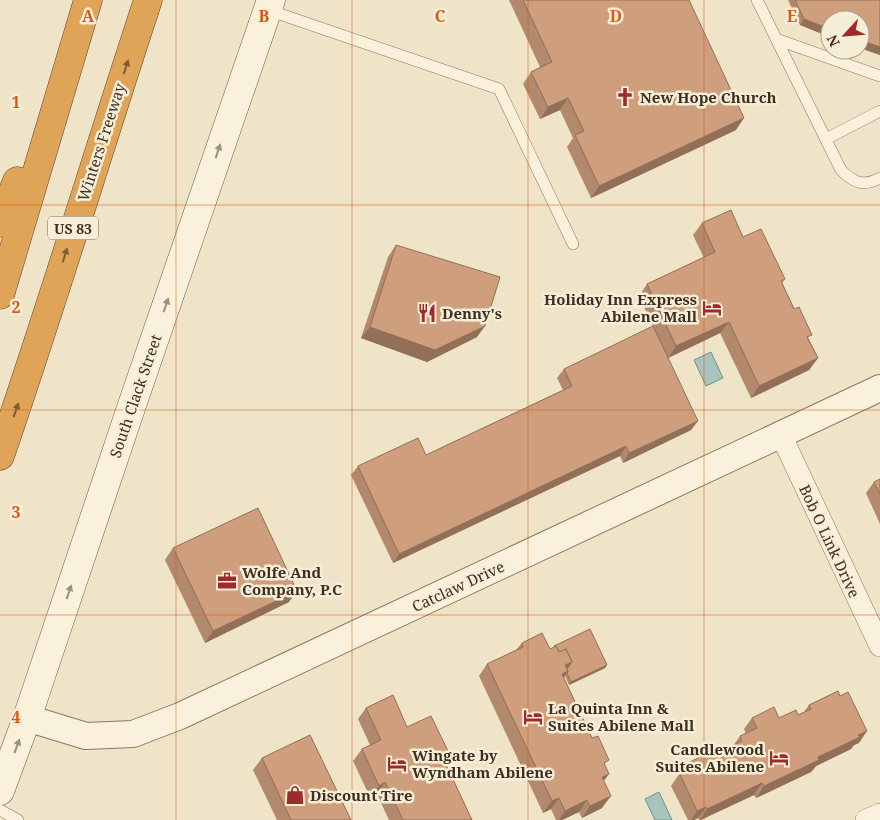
<svg xmlns="http://www.w3.org/2000/svg" width="880" height="820" viewBox="0 0 880 820" font-family="'Noto Serif',serif">
<rect width="100%" height="100%" fill="#f0e4c8"/>
<!-- water -->
<g fill="#a9c4bc" stroke="#6f938a">
<polygon points="711,352 723,378 706,386 694,360"/>
<polygon points="659,792 672,820 655,820 645,799"/>
</g>
<g fill="none" stroke-linecap="round" stroke-linejoin="round">
<!-- service casing -->
<g stroke="#8d765c" stroke-width="12">
<g id="service">
<path d="M757,0l84,170c13,13 22,17 39,8"/>
<polyline points="268,10 499,89 573,244"/>
<polyline points="776,39 880,76"/>
<polyline points="826,139 880,111"/>
<polyline points="0,810 18,820"/>
</g>
</g>
<!-- minor casing -->
<g stroke="#8d765c" stroke-width="22">
<g id="minor">
<polyline points="781,435 880,646"/>
<polyline points="866,820 880,814"/>
</g>
</g>
<!-- tertiary casing -->
<g stroke="#8d765c" stroke-width="28">
<polyline id="tertiary" points="27,718 86,736 133,734 180,716 880,388"/>
</g>
<!-- secondary casing -->
<g stroke="#6f573f" stroke-width="29">
<polyline id="secondary" points="0,791 27,718 132,405 271,0"/>
</g>
<!-- motorway casing -->
<g stroke="#5b4430" stroke-width="29">
<g id="motorway">
<polyline points="0,223 17,181"/>
<polyline points="0,295 88,0"/>
<path d="M0,456c52,-151 98,-304 148,-456"/>
</g>
</g>
<!-- service -->
<use href="#service" stroke="#faf1dc" stroke-width="11"/>
<!-- minor -->
<use href="#minor" stroke="#faf1dc" stroke-width="21"/>
<!-- tertiary -->
<use href="#tertiary" stroke="#faf1dc" stroke-width="26"/>
<!-- secondary -->
<use href="#secondary" stroke="#faf1dc" stroke-width="28"/>
<!-- motorway -->
<use href="#motorway" stroke="#e0a458" stroke-width="28"/>
</g>
<!-- wall -->
<g fill="#b2896c">
<polygon points="509,0 689,0 736,130 591,198 567,147 573,138 560,110 540,119 523,84 531,72 540,67"/>
<polygon points="788,0 880,0 880,55 860,48 830,20 830,37 800,25"/>
<polygon points="702,223 743,237 785,279 782,283 818,358 809,370 751,398 720,333 668,358 691,430 623,463 620,456 393,563 351,475 358,466 426,455 563,390 557,378 564,369 661,344 639,296 647,284 704,258 693,235"/>
<polygon points="396,245 477,337 427,362 361,338 388,257"/>
<polygon points="880,479 880,524 866,493 874,482"/>
<polygon points="173,548 289,602 205,643 165,560"/>
<polygon points="522,643 550,649 607,665 605,668 569,685 565,676 564,678 605,766 602,808 582,818 579,812 562,820 556,820 551,809 543,813 479,676 487,664 516,650"/>
<polygon points="809,705 859,743 854,745 851,749 816,766 811,772 756,798 754,795 701,820 699,820 698,818 694,820 688,820 671,786 686,764 716,754 733,746 740,736 746,734 744,729 752,718 779,718 798,715 804,712"/>
<polygon points="366,708 407,727 445,762 472,820 389,820 377,794 370,797 353,761 362,749 370,745 358,719"/>
<polygon points="262,758 351,820 277,820 253,770"/>
</g>
<!-- shaded-wall -->
<g fill="#916f58">
<polygon points="804,19 830,29 830,37 800,25"/>
<polygon points="860,40 880,47 880,55 860,48"/>
<polygon points="568,98 560,110 540,119 548,107"/>
<polygon points="744,118 736,130 591,198 599,186"/>
<polygon points="729,322 720,333 668,358 676,346"/>
<polygon points="485,326 477,337 427,362 361,338 370,327"/>
<polygon points="818,358 809,370 751,398 759,386"/>
<polygon points="698,421 691,430 623,463 629,453"/>
<polygon points="626,446 620,456 393,563 399,554"/>
<polygon points="297,591 289,602 205,643 213,631"/>
<polygon points="572,662 568,671 560,683 565,665"/>
<polygon points="607,665 605,668 569,685 571,682"/>
<polygon points="867,731 859,743 854,745 851,749 816,766 811,772 756,798 764,786 858,735"/>
<polygon points="450,755 441,767 443,758"/>
<polygon points="609,774 600,786 602,777"/>
<polygon points="385,782 377,794 370,797 379,786"/>
<polygon points="762,783 754,795 700,820 707,809"/>
<polygon points="611,796 602,808 582,818 590,806"/>
<polygon points="559,798 551,809 543,813 552,801"/>
<polygon points="587,800 579,812 562,820 559,820 565,811"/>
<polygon points="706,807 698,818 694,820 691,820 697,811"/>
</g>
<!-- building -->
<g fill="#cf9f7d" stroke="#916f58">
<polygon points="523,0 689,0 744,118 599,186 575,135 584,131 568,98 548,107 531,72 552,62"/>
<polygon points="795,0 880,0 880,47 860,40 860,20 830,20 830,29 804,19"/>
<polygon points="731,210 743,237 761,229 785,279 781,281 794,309 799,307 812,335 807,337 818,358 759,386 729,322 676,346 647,284 715,252 702,223"/>
<polygon points="396,245 500,277 485,326 435,350 370,327"/>
<polygon points="653,326 698,421 629,453 626,446 399,554 358,466 418,438 426,455 572,386 564,369"/>
<polygon points="880,479 880,494 874,482"/>
<polygon points="258,508 297,591 213,631 173,548"/>
<polygon points="590,629 607,665 571,682 567,673 568,671 567,669 572,662 566,649 559,652 556,646 554,646"/>
<polygon points="542,633 550,649 556,646 559,652 566,649 572,662 565,665 568,671 562,674 592,738 598,736 609,760 604,763 609,774 602,777 611,796 590,806 587,800 565,811 559,798 552,801 487,664 523,647 522,643"/>
<polygon points="838,691 840,696 848,692 867,731 858,735 860,737 818,757 819,760 764,786 762,783 707,809 706,807 697,811 680,774 689,770 686,764 714,750 716,754 742,741 740,736 757,728 752,718 774,707 779,718 796,710 798,715 811,709 809,705"/>
<polygon points="393,695 407,727 431,716 450,755 443,758 472,820 403,820 385,782 379,786 362,749 381,740 366,708"/>
<polygon points="310,735 351,820 291,820 262,758"/>
</g>
<!-- one-way arrows -->
<defs><path id="oneway-solid" d="M-6-.8H1V-3.2L6.5 0L1 3.2V.8H-6Z" transform="scale(1.25)"/></defs>
<g fill="#7e5d36">
<use href="#oneway-solid" transform="translate(126 67) rotate(-72)"/>
<use href="#oneway-solid" transform="translate(65 255) rotate(-73)"/>
<use href="#oneway-solid" transform="translate(16 410) rotate(-71)"/>
</g>
<g fill="#9c907e">
<use href="#oneway-solid" transform="translate(218 151) rotate(-71)"/>
<use href="#oneway-solid" transform="translate(166 305) rotate(-71)"/>
<use href="#oneway-solid" transform="translate(69 592) rotate(-72)"/>
<use href="#oneway-solid" transform="translate(17 746) rotate(-70)"/>
</g>
<!-- grid -->
<path fill="none" stroke="#df570d" stroke-width="1" stroke-opacity="0.55" d="M176,0v820M352,0v820M528,0v820M704,0v820M0,205h880M0,410h880M0,615h880"/>
<!-- icons -->
<defs>
<g id="church-bare" transform="scale(1.5)"><path d="M-1.2-6h2.4v3.5h3.3v2.4h-3.3V6h-2.4V-.1h-3.3v-2.4h3.3Z" fill="#9e2a2b" stroke="#f7eed8" stroke-width="2.5" paint-order="stroke"/></g>
<g id="hotel-bare" transform="scale(1.5)"><path d="M-6-4.5h1.5V1H6V5H4.5V3h-9V5H-6ZM-4 0a1.8 1.8 0 1 1 3.6 0ZM.5 0V-2.5h3Q6-2.5 6 0Z" fill="#9e2a2b" stroke="#f7eed8" stroke-width="2.5" paint-order="stroke"/></g>
<g id="restaurant-bare" transform="scale(1.5)"><path d="M-5-6h1v4h1v-4h1v4h1v-4h1v5L-1.5 .5V6h-2V.5L-5-1ZM5-6V6H3V1.5H1.5Q1.5-4 5-6Z" fill="#9e2a2b" stroke="#f7eed8" stroke-width="2.5" paint-order="stroke"/></g>
<g id="office-bare" transform="scale(1.5)"><path d="M-6-3h4V-5.5h4V-3h4V5H-6ZM-1-4.5V-3h2v-1.5ZM-6 0V1H6V0Z" fill="#9e2a2b" stroke="#f7eed8" stroke-width="2.5" paint-order="stroke"/></g>
<g id="shop-bare" transform="scale(1.5)"><path d="M-5-2.5h2.3a2.7 3.5 0 0 1 5.4 0H5L5.5 6h-11ZM-1.5-2.5h3a1.5 2.3 0 0 0-3 0Z" fill="#9e2a2b" stroke="#f7eed8" stroke-width="2.5" paint-order="stroke"/></g>
</defs>
<g fill-rule="evenodd">
<use href="#church-bare" x="625" y="97"/>
<use href="#hotel-bare" x="712" y="308"/>
<use href="#restaurant-bare" x="427" y="313"/>
<use href="#office-bare" x="227" y="581"/>
<use href="#hotel-bare" x="533" y="717"/>
<use href="#hotel-bare" x="779" y="758"/>
<use href="#hotel-bare" x="397" y="764"/>
<use href="#shop-bare" x="295" y="795"/>
</g>
<g text-anchor="middle" dominant-baseline="central" stroke-width="5" stroke-linejoin="round" paint-order="stroke">
<!-- shield labels -->
<rect fill="#f7eed8" stroke="#756857" stroke-width="1" x="48" y="216.5" width="50" height="23" rx="4"/>
<g font-size="14" font-weight="bold" fill="#3d2e20">
<text x="73" y="228">US 83</text>
</g>
<!-- poi labels -->
<g font-size="15" font-weight="bold" fill="#3d2e20" stroke="#f7eed8" text-anchor="start">
<text x="640" y="97">New Hope Church</text>
<text x="697" y="299" text-anchor="end">Holiday Inn Express<tspan x="697" dy="17">Abilene Mall</tspan></text>
<text x="442" y="313">Denny's</text>
<text x="242" y="572">Wolfe And<tspan x="242" dy="17">Company, P.C</tspan></text>
<text x="548" y="708">La Quinta Inn &amp;<tspan x="548" dy="17">Suites Abilene Mall</tspan></text>
<text x="764" y="749" text-anchor="end">Candlewood<tspan x="764" dy="17">Suites Abilene</tspan></text>
<text x="412" y="755">Wingate by<tspan x="412" dy="17">Wyndham Abilene</tspan></text>
<text x="310" y="795">Discount Tire</text>
</g>
<!-- street labels -->
<g font-size="15" fill="#3d2e20" stroke="#f7eed8">
<text transform="translate(101 142) rotate(-72)">Winters Freeway</text>
<text transform="translate(135 396) rotate(-71)">South Clack Street</text>
<text transform="translate(830 541) rotate(65)">Bob O Link Drive</text>
<text transform="translate(458 586) rotate(-25)">Catclaw Drive</text>
</g>
</g>
<g font-size="16" text-anchor="middle" font-weight="bold" fill="#df570d" stroke="#f7eed8" stroke-width="5" stroke-linejoin="round" paint-order="stroke">
<text x="88" y="22">A</text>
<text x="264" y="22">B</text>
<text x="440" y="22">C</text>
<text x="616" y="22">D</text>
<text x="792" y="22">E</text>
<text x="16" y="108">1</text>
<text x="16" y="313">2</text>
<text x="16" y="518">3</text>
<text x="16" y="723">4</text>
</g>
<!-- north arrow -->
<g transform="translate(845 35) rotate(244)"><circle r="24" fill="#f7eed8" stroke="#ada18e"/>
<path d="M0-4L9 19L0 12L-9 19Z" fill="#9e2a2b"/>
<text y="-8" font-size="14" font-weight="bold" text-anchor="middle" fill="#3d2e20">N</text>
</g>
</svg>
